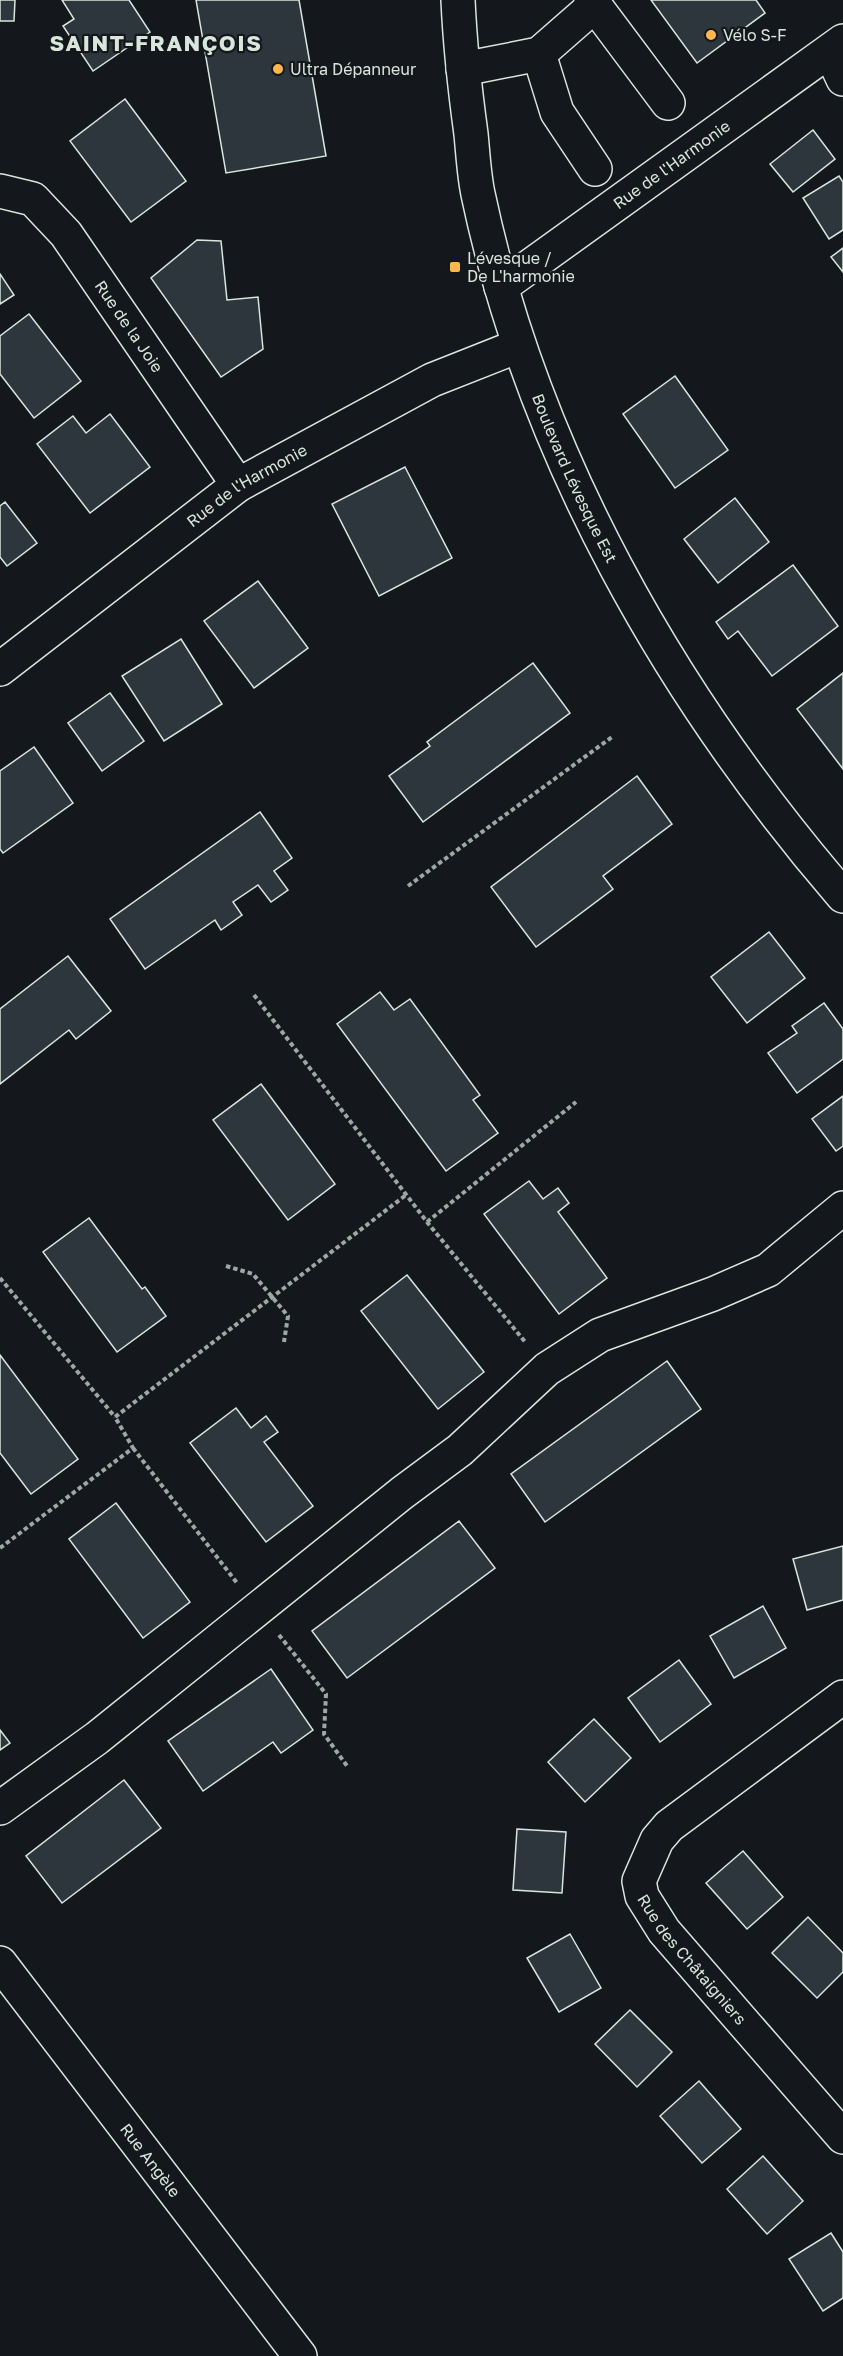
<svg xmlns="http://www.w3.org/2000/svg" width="843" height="2356" viewBox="0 0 843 2356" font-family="'Golos Text',sans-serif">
<rect width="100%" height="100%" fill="#14181c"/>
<!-- building -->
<g fill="#2c363c" stroke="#d8e6dc" stroke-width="1.5">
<polygon points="0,0 15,0 14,21 0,21"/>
<polygon points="62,0 129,0 150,32 93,71 63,26 74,19"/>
<polygon points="196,0 299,0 326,156 226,173"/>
<polygon points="651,0 756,0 765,13 697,63"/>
<polygon points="125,99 186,181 131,222 70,141"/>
<polygon points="813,130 835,159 793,192 770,164"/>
<polygon points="839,176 843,182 843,230 829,239 803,198"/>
<polygon points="197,240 221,241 227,300 258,297 263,349 221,377 151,278"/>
<polygon points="843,248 843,272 831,257"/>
<polygon points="0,274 14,295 0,304"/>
<polygon points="29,314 81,381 34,418 0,374 0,336"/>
<polygon points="675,376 728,450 675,488 623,414"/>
<polygon points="110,414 150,467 90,513 37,444 73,416 86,433"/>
<polygon points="405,467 452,558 379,596 332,504"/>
<polygon points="735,498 769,542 718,583 684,539"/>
<polygon points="5,502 37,543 7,566 0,557 0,506"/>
<polygon points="793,565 838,626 772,676 738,631 728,639 716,622"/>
<polygon points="258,581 308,648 254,688 204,621"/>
<polygon points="181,639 222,704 164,741 122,676"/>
<polygon points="533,663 570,713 423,822 389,776 430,746 427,742"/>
<polygon points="843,673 843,769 797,709"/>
<polygon points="110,693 144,741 102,771 68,723"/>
<polygon points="34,747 73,803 3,853 0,849 0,771"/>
<polygon points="637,776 672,824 603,876 613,889 536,947 491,887"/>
<polygon points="260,812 292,858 274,871 288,890 271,902 258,885 233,902 242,915 221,930 215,920 145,969 110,919"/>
<polygon points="769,932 805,978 747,1023 711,977"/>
<polygon points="68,956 111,1011 76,1039 69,1030 0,1084 0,1009"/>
<polygon points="380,992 394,1010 410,999 480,1095 473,1100 498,1133 446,1171 337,1024"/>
<polygon points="824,1003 843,1029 843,1059 797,1093 768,1053 797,1033 792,1026"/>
<polygon points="261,1084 335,1184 288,1220 213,1120"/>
<polygon points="843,1096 843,1146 836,1151 812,1119"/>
<polygon points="529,1181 543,1199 558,1188 569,1203 558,1212 607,1278 559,1314 484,1214"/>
<polygon points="89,1218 142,1289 145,1287 166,1316 117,1352 43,1252"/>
<polygon points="407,1275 484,1372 438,1409 361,1311"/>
<polygon points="0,1355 78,1459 31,1494 0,1453"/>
<polygon points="667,1361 701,1409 545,1522 511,1474"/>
<polygon points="236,1408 251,1428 266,1416 278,1432 264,1442 313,1506 266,1542 190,1443"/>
<polygon points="116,1503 190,1602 143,1638 69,1539"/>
<polygon points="459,1521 495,1568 347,1678 312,1631"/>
<polygon points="843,1546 843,1600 807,1610 793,1559"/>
<polygon points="763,1606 786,1648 734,1678 710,1636"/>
<polygon points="679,1660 711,1704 660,1742 628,1698"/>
<polygon points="271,1669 313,1730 281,1753 273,1742 203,1791 168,1741"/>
<polygon points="594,1719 631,1758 585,1802 548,1762"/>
<polygon points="0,1730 10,1743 0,1750"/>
<polygon points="124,1780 161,1828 62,1903 26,1856"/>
<polygon points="517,1829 566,1832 562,1893 513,1890"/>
<polygon points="743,1851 783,1897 747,1929 706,1883"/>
<polygon points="808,1917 843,1953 843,1972 817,1998 772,1953"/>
<polygon points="570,1934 601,1988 559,2012 527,1958"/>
<polygon points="630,2010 672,2052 637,2087 595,2044"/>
<polygon points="699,2081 741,2129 702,2163 660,2116"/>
<polygon points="763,2156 803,2201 767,2234 727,2189"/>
<polygon points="831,2233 843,2252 843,2298 823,2311 789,2259"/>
</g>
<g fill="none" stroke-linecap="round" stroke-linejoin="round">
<!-- minor casing -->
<g stroke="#d8e6dc" stroke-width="36">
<g id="minor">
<path id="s1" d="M458,0c2,45 7,90 13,134 2,20 3,41 7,60 55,261 192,501 365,702"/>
<polyline points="591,0 668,103"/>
<polyline points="830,51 843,79"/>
<polyline points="539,54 557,112 595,169"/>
<polyline points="463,69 539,54 595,5"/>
<path id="s2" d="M0,191l33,8 33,35 172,251"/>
<path id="s3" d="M501,287l342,-246"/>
<path id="s4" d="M0,669l238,-184 194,-105 86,-34"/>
<path id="s5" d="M843,1697l-174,129 -12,14 -18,41 3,15 22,35 179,206"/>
<polyline points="0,1808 97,1738 402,1493 460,1450 547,1369 600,1335 713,1294 768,1270 843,1208"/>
<path id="s6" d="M0,1963l300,393"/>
</g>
</g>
<!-- path -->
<g stroke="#9da8a2" stroke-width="4" stroke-dasharray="4.5 3" stroke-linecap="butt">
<polyline points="408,886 612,737"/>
<polyline points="254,995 427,1222 526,1343"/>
<polyline points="427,1222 576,1102"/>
<polyline points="226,1266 253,1274 288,1316 284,1342"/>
<polyline points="0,1278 115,1417"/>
<polyline points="133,1448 237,1583"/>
<polyline points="0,1548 133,1448 115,1417 406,1195"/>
<polyline points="279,1635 326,1694 324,1734 347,1766"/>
</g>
<!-- minor -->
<use href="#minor" stroke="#14181c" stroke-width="33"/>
</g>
<!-- markers -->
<g fill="#ffb74d" stroke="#14181c" stroke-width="2">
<circle cx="711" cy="35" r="6"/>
<circle cx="278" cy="69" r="6"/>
<rect x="449" y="261" width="12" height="12" rx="3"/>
</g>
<g text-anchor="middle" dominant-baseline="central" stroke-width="4.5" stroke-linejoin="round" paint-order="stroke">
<!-- poi labels -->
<g font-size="16" fill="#d8e6dc" stroke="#14181c" text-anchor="start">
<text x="723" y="35">Vélo S-F</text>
<text x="290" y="69">Ultra Dépanneur</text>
<text x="467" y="258">Lévesque /<tspan x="467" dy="18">De L'harmonie</tspan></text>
</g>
<!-- street labels -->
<g font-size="16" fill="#d8e6dc" stroke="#14181c">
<text stroke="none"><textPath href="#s3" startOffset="210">Rue de l'Harmonie</textPath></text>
<text stroke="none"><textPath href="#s2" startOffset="194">Rue de la Joie</textPath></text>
<text stroke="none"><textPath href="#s1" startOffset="496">Boulevard Lévesque Est</textPath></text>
<text stroke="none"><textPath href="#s4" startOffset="308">Rue de l'Harmonie</textPath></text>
<text stroke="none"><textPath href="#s5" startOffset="376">Rue des Châtaigniers</textPath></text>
<text stroke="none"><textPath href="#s6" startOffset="248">Rue Angèle</textPath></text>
</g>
<!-- district labels -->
<g font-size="22" font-weight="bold" letter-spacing="1.5" fill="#d8e6dc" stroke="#14181c">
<text x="156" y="42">SAINT-FRANÇOIS</text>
</g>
</g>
</svg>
